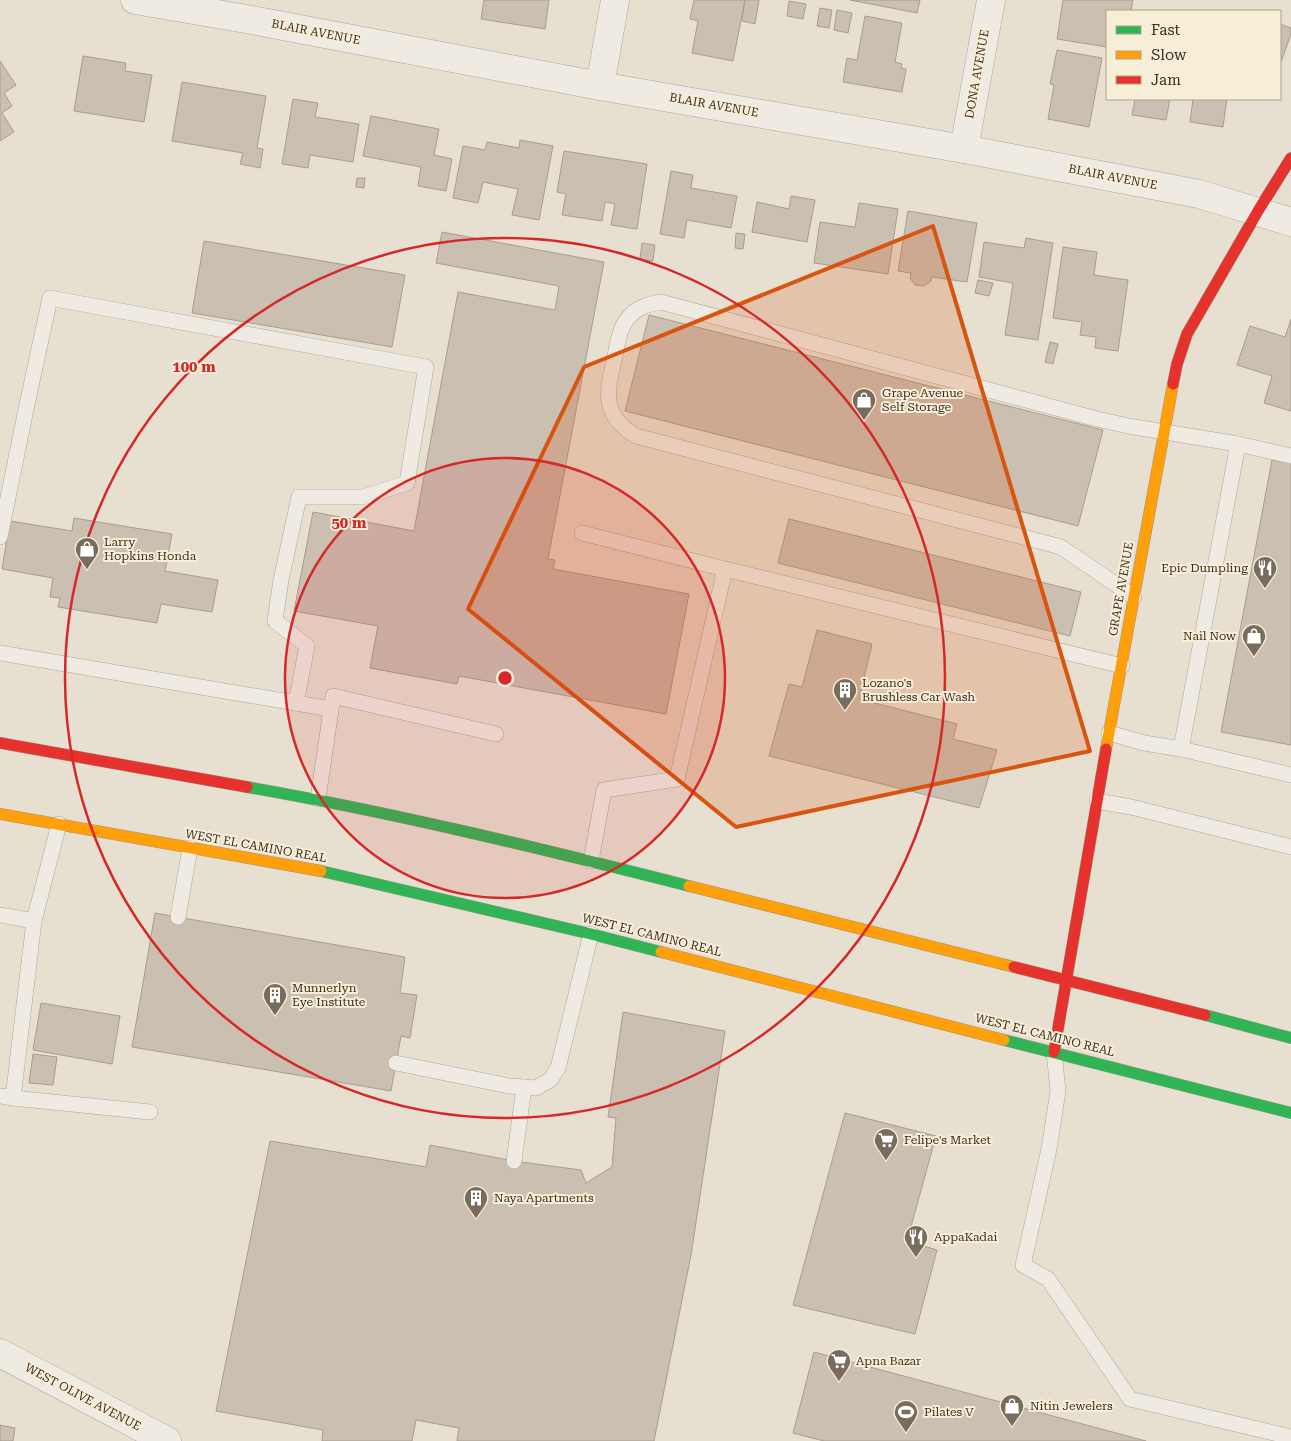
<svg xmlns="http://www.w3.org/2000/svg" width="1291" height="1441" viewBox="0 0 1291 1441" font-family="'Roboto Serif',serif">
<rect width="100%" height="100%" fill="#e7e0d1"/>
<!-- building -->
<g fill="#cbbfb2" stroke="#a89c90">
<polygon points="484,0 549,0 545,29 481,19"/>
<polygon points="694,0 745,0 733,61 692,53 698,21 690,19"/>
<polygon points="745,0 759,0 755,24 742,21"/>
<polygon points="850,0 920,0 917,13"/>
<polygon points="1063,0 1133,0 1131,11 1107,11 1107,47 1057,39"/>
<polygon points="789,1 806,4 803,19 787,16"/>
<polygon points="820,8 832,10 829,28 817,26"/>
<polygon points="837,10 852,13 848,33 834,30"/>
<polygon points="865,16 902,23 895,62 902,64 901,68 906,69 902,92 843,82 847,58 857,60"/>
<polygon points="1280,24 1291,28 1291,34 1280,65"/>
<polygon points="1057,50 1102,58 1089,127 1048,119 1054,85 1050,84"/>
<polygon points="83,56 126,63 125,71 152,75 144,122 74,111"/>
<polygon points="0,61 16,85 4,93 12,106 2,113 14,132 0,141"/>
<polygon points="182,82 266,96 257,148 263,149 260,168 240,164 243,153 172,141"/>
<polygon points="293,99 318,103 315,117 359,124 353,162 310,155 308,168 282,164"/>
<polygon points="1135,99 1170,99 1166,120 1132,115"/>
<polygon points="1193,99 1227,99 1223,127 1190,122"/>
<polygon points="371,116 439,129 434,155 452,159 446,191 418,186 421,167 363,156"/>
<polygon points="520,140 553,146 539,220 512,215 518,189 483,182 478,203 453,198 463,146 485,150 487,142 519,148"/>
<polygon points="564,151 647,164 637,229 611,225 615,204 605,202 602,221 562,215 566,194 557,192"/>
<polygon points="671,171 693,175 691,188 737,196 731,228 687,220 684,238 660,234"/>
<polygon points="357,178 365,178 364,188 356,187"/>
<polygon points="791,196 815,200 807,242 752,232 757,202 789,209"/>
<polygon points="859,203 898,209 888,274 814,263 820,222 855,227"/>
<polygon points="908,211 977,223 967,282 932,277 931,281 924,286 915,285 910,278 911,273 898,271"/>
<polygon points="442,232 604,262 548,559 555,560 553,569 689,594 666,714 459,676 457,684 370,668 378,626 294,611 313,512 414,531 458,292 555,310 559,286 436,263"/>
<polygon points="736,233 745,234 743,249 735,248"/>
<polygon points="1026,238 1053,243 1038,340 1005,335 1013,283 979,277 984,242 1024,248"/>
<polygon points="204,241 405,275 392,347 192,313"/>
<polygon points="642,243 655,245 653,261 640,259"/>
<polygon points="1063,247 1097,252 1094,275 1128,280 1118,351 1095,348 1096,337 1080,335 1082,322 1053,318"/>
<polygon points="978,280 993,283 989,296 975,293"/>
<polygon points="649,315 1103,430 1078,526 625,411"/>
<polygon points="1291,319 1291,411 1264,403 1272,376 1237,365 1250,326 1285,337"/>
<polygon points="1050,342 1058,344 1053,364 1045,362"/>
<polygon points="1272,460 1291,463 1291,745 1221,732"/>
<polygon points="74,518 172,534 165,571 218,580 212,612 161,604 157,623 58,607 60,598 50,597 53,578 2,569 10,521 72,531"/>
<polygon points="789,519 1081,592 1070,636 778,563"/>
<polygon points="817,630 872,644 859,699 957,724 953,739 997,750 979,808 769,756 789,684 802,687"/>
<polygon points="155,913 405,957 400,993 417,995 410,1038 401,1036 391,1091 132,1047"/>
<polygon points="41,1003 120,1016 112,1064 33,1050"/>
<polygon points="623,1012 725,1031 691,1255 654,1441 457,1441 459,1428 416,1420 412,1441 322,1441 323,1430 216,1411 270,1141 426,1167 430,1145 514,1161 581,1170 586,1183 612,1167 616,1118 608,1117"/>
<polygon points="33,1054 57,1057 53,1085 29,1083"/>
<polygon points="845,1113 936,1136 907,1241 937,1250 915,1334 793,1305"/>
<polygon points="814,1352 1146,1441 824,1441 793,1433"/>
<polygon points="0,1425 15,1428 13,1441 0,1441"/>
</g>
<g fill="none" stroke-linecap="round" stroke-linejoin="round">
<!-- lane casing -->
<g stroke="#ada599" stroke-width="16">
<g id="lane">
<polyline points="1238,444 1291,456"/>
<polyline points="582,533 725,569"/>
<polyline points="0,537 25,414 50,298 426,367 407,483 363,497 299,497 281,580 275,621 307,646 296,703"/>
<polyline points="0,653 331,709"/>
<path d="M1109,733l35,10 37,6 57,-305 -110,-18 -35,-8 -432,-116c-11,2 -21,4 -29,12 -12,10 -14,27 -17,42 -8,35 -15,58 21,80l425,111 73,50"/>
<polyline points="1181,749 1291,775"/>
<polyline points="318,799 333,696 496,734"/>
<polyline points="1097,801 1131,807 1291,847"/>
<polyline points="591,861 604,790 677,779 725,569 1122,666"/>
<polyline points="0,915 34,921"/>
<polyline points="178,917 190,848"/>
<polyline points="1054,1052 1058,1091 1049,1149 1023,1265 1048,1279 1130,1399 1291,1437"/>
<polyline points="396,1063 509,1086 536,1088 550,1080 558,1068 591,934"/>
<polyline points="0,1096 13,1098 34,921 59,824"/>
<polyline points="13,1098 150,1112"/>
<polyline points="514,1161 524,1087"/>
</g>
</g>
<!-- street casing -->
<g stroke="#ada599" stroke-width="29">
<g id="street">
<polyline points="135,0 252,20 600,86 964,149 1199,194 1291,222"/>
<polyline points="600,86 615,0"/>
<polyline points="964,149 991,0"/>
<polyline points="0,1353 167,1441"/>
</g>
</g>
<!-- fast casing -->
<g stroke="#9c958a" stroke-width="12">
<g id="fast">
<path d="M247,787c149,26 296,62 442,99"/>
<polyline points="321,871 591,934 661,952"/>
<polyline points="1205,1015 1291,1038"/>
<polyline points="1004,1040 1291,1113"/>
</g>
</g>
<!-- slow casing -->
<g stroke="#9c958a" stroke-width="12">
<g id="slow">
<polyline points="1106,749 1173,384"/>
<polyline points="0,814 321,871"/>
<polyline points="689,886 1014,967"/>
<polyline points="661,952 1004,1040"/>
</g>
</g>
<!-- jam casing -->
<g stroke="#9c958a" stroke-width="12">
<g id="jam">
<polyline points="1173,384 1177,364 1187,334 1258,211 1291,158"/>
<polyline points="0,743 247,787"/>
<polyline points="1014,967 1205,1015"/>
<polyline points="1054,1052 1106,749"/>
</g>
</g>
<!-- lane -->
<use href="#lane" stroke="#efebe3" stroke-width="15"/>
<!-- street -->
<use href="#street" stroke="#efebe3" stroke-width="28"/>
<!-- fast -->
<use href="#fast" stroke="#30b455" stroke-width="11"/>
<!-- slow -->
<use href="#slow" stroke="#ff9f0a" stroke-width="11"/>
<!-- jam -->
<use href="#jam" stroke="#e5322d" stroke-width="11"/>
</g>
<!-- marked area -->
<path fill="#d7550e" fill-opacity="0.2" stroke="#d7550e" stroke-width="4" stroke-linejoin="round" d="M933,226l157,525 -354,76 -268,-218 116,-242z"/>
<!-- distance rings -->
<circle cx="505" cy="678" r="220" fill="#d62828" fill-opacity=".12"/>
<g fill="none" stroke="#d62828" stroke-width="2.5">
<circle cx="505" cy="678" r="220"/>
<circle cx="505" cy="678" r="440"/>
</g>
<!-- icons -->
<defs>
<g id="shop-pin" transform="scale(1.25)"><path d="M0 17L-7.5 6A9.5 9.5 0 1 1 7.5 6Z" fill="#786c5e" stroke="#f7eed8"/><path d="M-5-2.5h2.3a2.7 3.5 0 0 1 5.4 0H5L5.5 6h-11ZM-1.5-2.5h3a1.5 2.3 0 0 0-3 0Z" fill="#fff"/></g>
<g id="restaurant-pin" transform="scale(1.25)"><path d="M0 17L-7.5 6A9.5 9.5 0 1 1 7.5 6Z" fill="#786c5e" stroke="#f7eed8"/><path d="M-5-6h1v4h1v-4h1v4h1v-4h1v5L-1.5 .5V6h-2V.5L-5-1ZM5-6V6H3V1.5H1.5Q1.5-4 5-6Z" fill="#fff"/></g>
<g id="building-pin" transform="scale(1.25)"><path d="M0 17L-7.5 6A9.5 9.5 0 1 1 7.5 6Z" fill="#786c5e" stroke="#f7eed8"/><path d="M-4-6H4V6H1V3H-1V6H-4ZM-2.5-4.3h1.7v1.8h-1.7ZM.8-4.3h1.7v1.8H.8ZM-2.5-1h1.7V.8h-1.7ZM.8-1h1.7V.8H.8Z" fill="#fff"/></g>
<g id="supermarket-pin" transform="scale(1.25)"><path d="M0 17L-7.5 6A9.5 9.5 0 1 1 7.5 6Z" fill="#786c5e" stroke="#f7eed8"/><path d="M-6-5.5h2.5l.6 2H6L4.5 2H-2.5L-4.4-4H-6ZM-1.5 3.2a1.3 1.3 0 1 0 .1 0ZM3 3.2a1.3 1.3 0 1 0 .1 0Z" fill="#fff"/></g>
<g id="stadium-pin" transform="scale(1.25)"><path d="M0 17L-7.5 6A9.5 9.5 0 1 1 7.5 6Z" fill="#786c5e" stroke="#f7eed8"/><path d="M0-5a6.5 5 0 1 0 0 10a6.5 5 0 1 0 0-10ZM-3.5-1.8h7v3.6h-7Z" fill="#fff"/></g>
</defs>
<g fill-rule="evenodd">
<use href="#shop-pin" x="864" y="400"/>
<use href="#shop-pin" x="87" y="549"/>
<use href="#restaurant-pin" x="1265" y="568"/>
<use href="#shop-pin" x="1254" y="636"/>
<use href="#building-pin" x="845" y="690"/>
<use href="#building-pin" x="275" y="995"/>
<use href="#supermarket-pin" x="886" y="1140"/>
<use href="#building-pin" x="476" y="1198"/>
<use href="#restaurant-pin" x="916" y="1237"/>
<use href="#supermarket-pin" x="839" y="1361"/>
<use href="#shop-pin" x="1012" y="1406"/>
<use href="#stadium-pin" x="906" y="1412"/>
</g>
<g text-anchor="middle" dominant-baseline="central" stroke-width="4" stroke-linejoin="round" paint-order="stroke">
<!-- street labels -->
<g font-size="12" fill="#3d2e20" stroke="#f7eed8">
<text transform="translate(316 32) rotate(11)">BLAIR AVENUE</text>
<text transform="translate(977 74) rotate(-80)">DONA AVENUE</text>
<text transform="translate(714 105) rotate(10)">BLAIR AVENUE</text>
<text transform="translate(1113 177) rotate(11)">BLAIR AVENUE</text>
<text transform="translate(1121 589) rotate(-80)">GRAPE AVENUE</text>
<text transform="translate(256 846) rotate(10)">WEST EL CAMINO REAL</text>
<text transform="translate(652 935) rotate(14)">WEST EL CAMINO REAL</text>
<text transform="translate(1045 1035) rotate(14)">WEST EL CAMINO REAL</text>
<text transform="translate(83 1397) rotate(28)">WEST OLIVE AVENUE</text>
</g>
<!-- poi labels -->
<g font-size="12" fill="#3d2e20" stroke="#f7eed8" text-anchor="start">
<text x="882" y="393">Grape Avenue<tspan x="882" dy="14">Self Storage</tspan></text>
<text x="104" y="542">Larry<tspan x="104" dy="14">Hopkins Honda</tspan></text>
<text x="1248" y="568" text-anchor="end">Epic Dumpling</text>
<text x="1236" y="636" text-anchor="end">Nail Now</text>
<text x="862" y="683">Lozano's<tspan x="862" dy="14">Brushless Car Wash</tspan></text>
<text x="292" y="988">Munnerlyn<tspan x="292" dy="14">Eye Institute</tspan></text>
<text x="904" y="1140">Felipe's Market</text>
<text x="494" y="1198">Naya Apartments</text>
<text x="934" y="1237">AppaKadai</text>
<text x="856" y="1361">Apna Bazar</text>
<text x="1030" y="1406">Nitin Jewelers</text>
<text x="924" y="1412">Pilates V</text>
</g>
</g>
<circle cx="505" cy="678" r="8" fill="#d62828" stroke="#f7eed8" stroke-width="2.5"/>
<g font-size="15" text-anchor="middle" font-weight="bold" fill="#d62828" stroke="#f7eed8" stroke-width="4" stroke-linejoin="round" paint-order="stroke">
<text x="194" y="372">100 m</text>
<text x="349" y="528">50 m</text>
</g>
<!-- legend -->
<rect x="1106" y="10" width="175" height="90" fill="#f7eed8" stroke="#ada18e"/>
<rect x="1116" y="26" width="25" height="8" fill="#30b455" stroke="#ada18e"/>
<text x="1151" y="35" font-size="15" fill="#3d2e20">Fast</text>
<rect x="1116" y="51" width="25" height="8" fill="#ff9f0a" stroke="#ada18e"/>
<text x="1151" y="60" font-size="15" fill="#3d2e20">Slow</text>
<rect x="1116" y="76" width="25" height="8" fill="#e5322d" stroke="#ada18e"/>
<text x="1151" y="85" font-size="15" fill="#3d2e20">Jam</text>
</svg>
